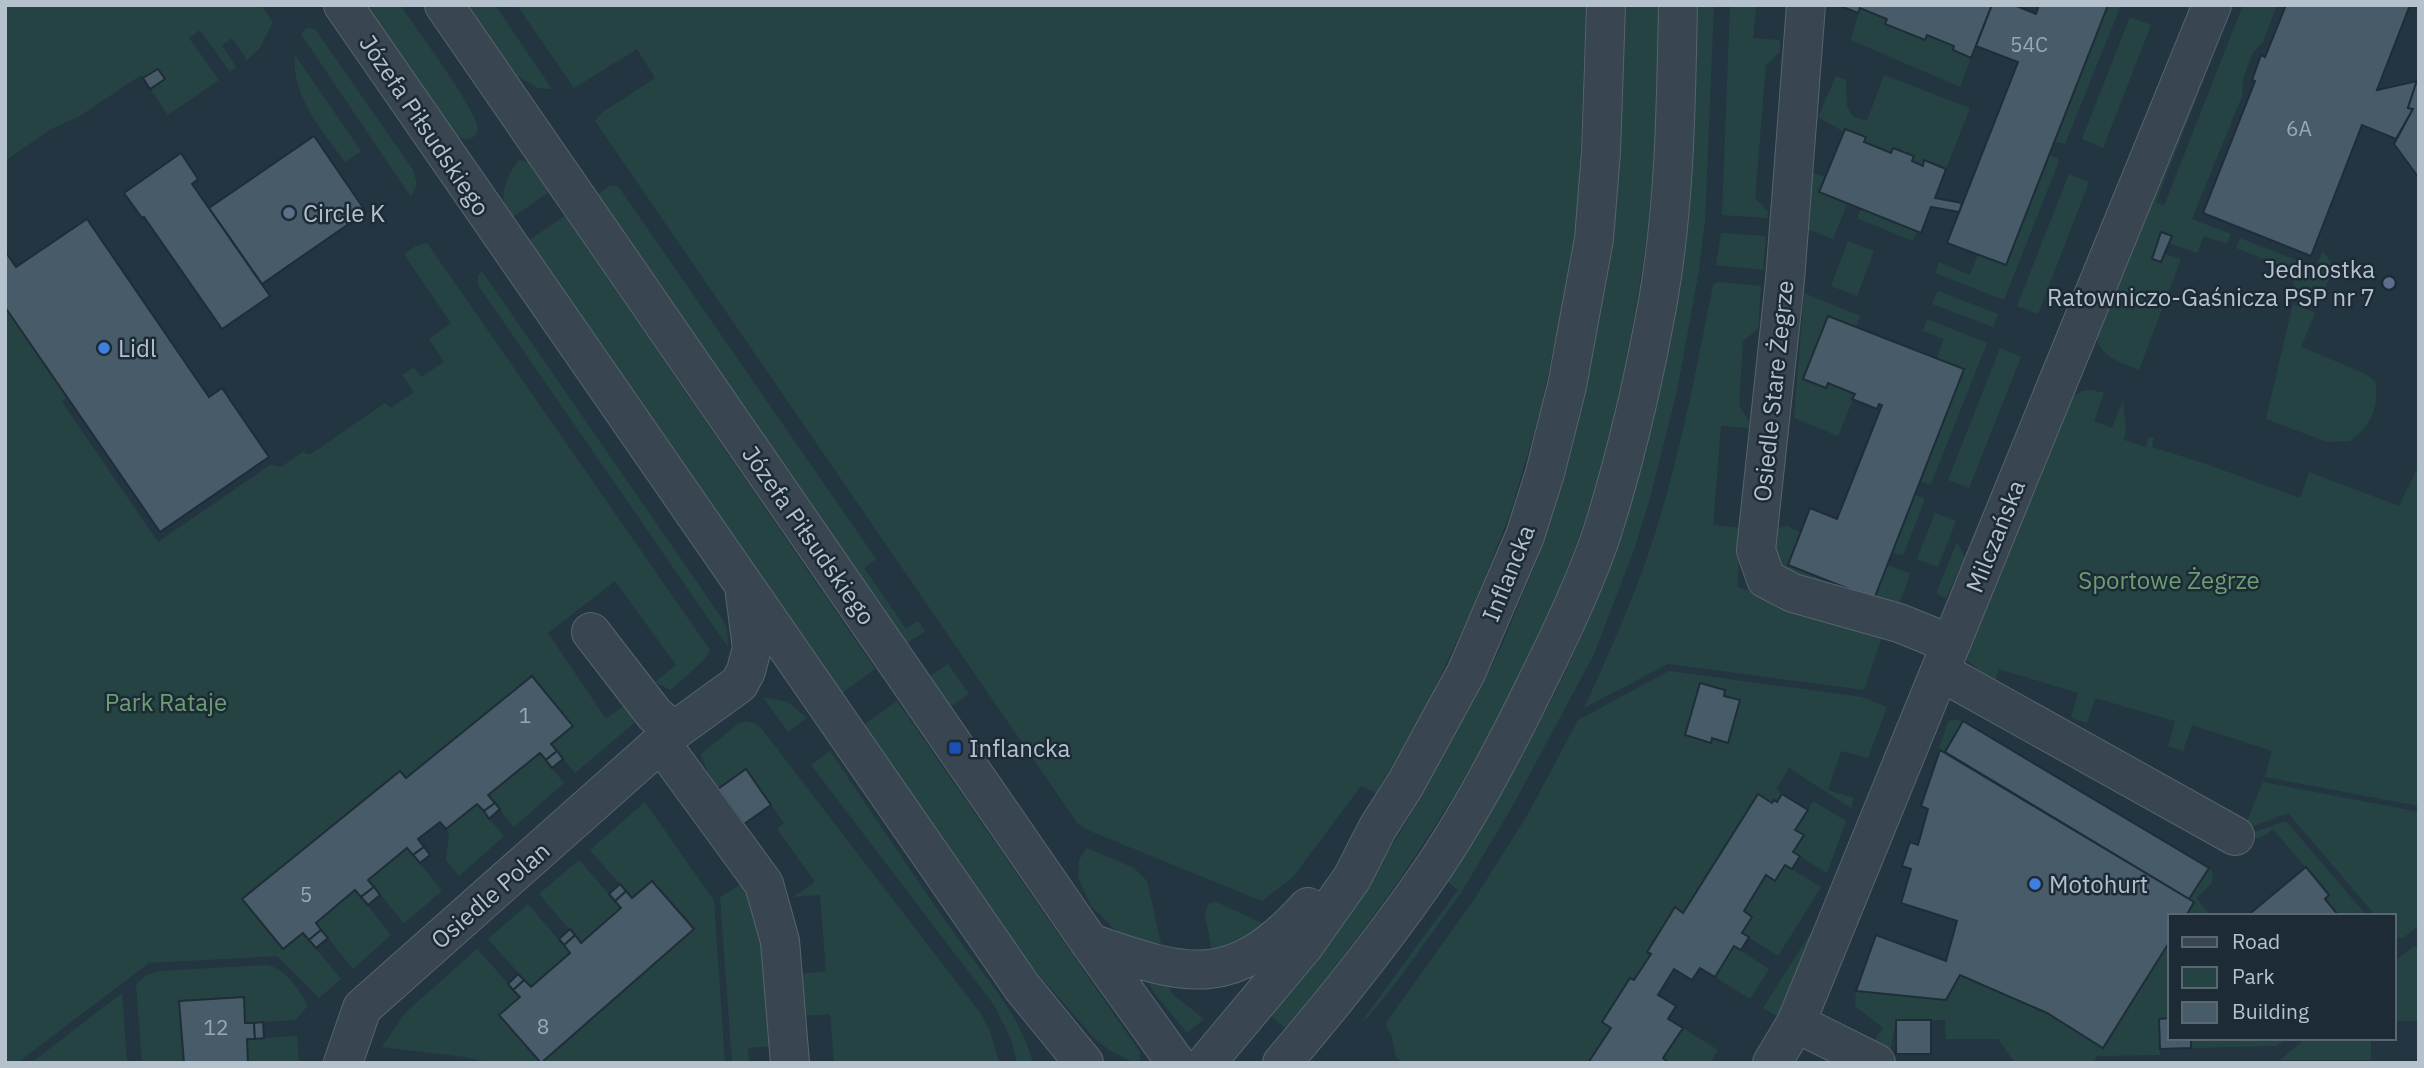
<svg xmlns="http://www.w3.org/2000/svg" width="2424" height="1068" viewBox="0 0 2424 1068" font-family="'IBM Plex Sans',sans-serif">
<rect width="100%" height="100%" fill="#243542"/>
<!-- green -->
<g fill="#264343">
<polygon points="5,5 261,5 273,22 259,49 247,60 232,38 222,45 236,67 230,72 200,30 189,38 219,80 168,115 141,75 78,117 51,129 5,161"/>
<path d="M367,5h33c13,19 80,109 78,125 -1,6 -6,8 -12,10l-11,-6z"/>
<polygon points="468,5 495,5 552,89 538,88 516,75"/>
<polygon points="517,5 1586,5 1578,212 1561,314 1540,412 1510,514 1471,611 1427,704 1376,793 1361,786 1293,877 1262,901 1090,831 1078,824 595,121 603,112 655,78 637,49 574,88"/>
<path d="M1624,5h35c-2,86 -3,173 -16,257 -15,101 -37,204 -73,299 -66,171 -167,328 -285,467l-20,-17 94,-119 42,-60 82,-148 19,-39 36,-88 29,-89 10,-42 24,-124z"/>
<path d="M1698,5h16l-9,216 -6,49 -22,121 -27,107 -16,52 -40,104 -82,153 -50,84 -64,89 -30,37 -6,4 96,-131 -11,-9c56,-91 112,-184 151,-284 34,-88 56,-178 73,-271 7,-36 14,-72 17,-109 7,-71 8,-141 10,-212z"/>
<polygon points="1730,5 1756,5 1753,38 1780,40 1780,52 1766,65 1755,198 1768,212 1767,218 1722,215"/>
<polygon points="2108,5 2121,5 2065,144 2054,142"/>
<path d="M2222,5h11l-77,197 8,4 79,-201h34l-14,37 -10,10 -10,26 -1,18 -50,123 39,15 -4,10 -23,-8 -7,17 -28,-10 2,-7 -10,-4 -9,27 9,3 4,-8 16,5 -42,111c-18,-8 -39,-12 -43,-35z"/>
<polygon points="1860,8 1887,19 1885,25 1925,40 1927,35 1954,46 1953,51 1971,58 1960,87 1851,40"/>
<polygon points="2130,17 2151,25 2103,148 2082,139"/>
<polygon points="307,28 315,29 413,170 417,184 411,197 301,34"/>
<path d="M295,55l66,96 -16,11c-23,-33 -54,-65 -50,-107z"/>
<polygon points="1884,75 1970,108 1946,169 1925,160 1923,166 1912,161 1914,156 1893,148 1891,153 1864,142 1866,137 1845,129 1844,132 1818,117 1836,76 1846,80 1847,106 1853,117 1867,121"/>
<polygon points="2050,155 2057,158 2059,161 2004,300 1935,273 1939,262 1970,275 1978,255 2006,265"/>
<path d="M519,160l9,2 21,30 -36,25c-3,-5 -7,-10 -9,-15 -3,-11 7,-34 15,-42z"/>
<polygon points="1799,170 1826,177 1820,192 1847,204 1833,239 1794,224"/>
<polygon points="2069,174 2089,182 2038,314 2017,306"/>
<polygon points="609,186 618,186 876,559 864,568 906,629 918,621 925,631 907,643 598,194"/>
<polygon points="1861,209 1917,231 1913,241 1857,218"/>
<polygon points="565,216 875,669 842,693 529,240"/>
<polygon points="1721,233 1766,236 1763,270 1716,265"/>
<polygon points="2240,238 2315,268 2323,251 2332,264 2332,272 2318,304 2294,295 2292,270 2236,248"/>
<polygon points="1848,241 1874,251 1857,296 1831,286"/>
<polygon points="427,243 710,650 706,658 671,690 655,682 676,665 615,581 548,633 606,719 627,703 634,723 575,773 551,744 573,726 406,778 400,771 303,933 341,979 319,998 277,956 149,963 17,1063 5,1063 5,307 67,397 62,402 158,542 270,465 281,467 304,451 306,454 311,454 385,403 391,408 414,392 402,375 414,367 421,377 444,362 429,339 451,323 405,256 405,253 416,246"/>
<polygon points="482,271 721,617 727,629 728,647 478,285 478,275"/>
<path d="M1718,282l43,4 -3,43 -15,12 -4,64 11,18v5l-29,-2 -8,99 29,3 -5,59 146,47 -19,56 -196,-26 -84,44c23,-50 46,-101 64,-153 30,-88 47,-179 65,-270z"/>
<polygon points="1938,291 1998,314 1993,327 1932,304"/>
<polygon points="1804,293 1860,316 1856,327 1828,316 1803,379 1825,388 1828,383 1855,394 1838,436 1794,418"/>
<path d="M2293,304l22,9 -14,34 63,26 11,8c5,25 -5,47 -25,60l-23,1 -61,-23z"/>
<polygon points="1927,319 1987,343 1931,484 1921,482 1964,369 1937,358 1944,339 1923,331"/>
<polygon points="2000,348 2021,357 1969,488 1948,480"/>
<polygon points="2091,390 2104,393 2094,421 2112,428 2123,400 2126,430 2124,440 2146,447 2149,437 2154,438 2152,447 2206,464 2300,498 2309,472 2399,506 2419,465 2419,806 2265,777 2272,751 2192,725 2183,751 2168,746 2175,721 2095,698 2087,723 2071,718 2078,693 1999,669 1991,694 1982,672 1964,658 2069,399 2082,391"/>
<polygon points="1915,495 1924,498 1924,502 1903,555 1893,553"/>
<polygon points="1935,513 1956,521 1938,567 1917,559"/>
<path d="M1788,526l12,6 -12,34 86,33 14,-34 21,8v5l-12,31 -111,-36 -17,-32c5,-10 8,-14 19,-15z"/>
<polygon points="1957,542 1965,558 1946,598 1937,594 1937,591"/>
<polygon points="948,664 969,694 951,706 930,676"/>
<polygon points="1669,671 1862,697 1887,707 1868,758 1841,751 1828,790 1854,798 1851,808 1789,768 1776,789 1782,794 1777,802 1774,800 1772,803 1758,794 1683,913 1674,908 1647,952 1651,954 1634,980 1630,978 1611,1028 1588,1063 1404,1063 1396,1057 1391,1034 1386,1026 1388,1020 1475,898 1528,814 1578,720"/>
<polygon points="763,697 788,702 807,718 788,732"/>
<polygon points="897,701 1140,1052 1140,1060 1133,1062 1109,1050 1095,1039 1032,967 864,725"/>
<polygon points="1955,720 1963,721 1945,752 1940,751 1921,806 1948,721"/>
<polygon points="746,721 754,723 761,728 981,1014 990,1031 999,1063 834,1063 830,1014 804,1016 800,974 826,971 820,895 793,897 815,882 777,829 784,823 746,770 718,789 708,774 701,754 738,724"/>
<path d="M830,751c42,62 83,124 126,185 28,40 64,78 77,127h-16l-6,-24 -17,-34 -183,-240z"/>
<polygon points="540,753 564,783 514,827 488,795"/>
<polygon points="2263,782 2419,812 2419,925 2403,938 2395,938 2394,916 2376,916 2288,813 2246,829 2247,821"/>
<polygon points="1813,801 1846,821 1827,873 1793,852 1804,835 1795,830"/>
<polygon points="645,802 714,901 725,1063 542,1063 694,929 652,881 632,898 590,850"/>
<polygon points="477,804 504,836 459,876 446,860 449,833 446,829"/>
<path d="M2286,821l81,95h-28l-14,-17 4,-4 -56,-66c-8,6 -14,14 -24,5z"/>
<polygon points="407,848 442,891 404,923 368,880"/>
<polygon points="1087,848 1134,868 1147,881 1164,957 1122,936 1091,906 1078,877 1079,860"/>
<polygon points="579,860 621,908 581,943 539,894"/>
<polygon points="1785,865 1821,887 1778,956 1742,933 1752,917 1744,911 1766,875 1775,880"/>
<polygon points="2209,868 2213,872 2212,883 2196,898 2211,916 2186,916 2194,903 2189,899"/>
<polygon points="742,884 753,905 761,927 772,1046 748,1048 749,1063 732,1063 720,897"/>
<polygon points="355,890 391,935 353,969 316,923"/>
<polygon points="1837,891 1785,1021 1763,1008"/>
<polygon points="1216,902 1273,928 1213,958 1205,913 1209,903"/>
<polygon points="528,904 570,953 531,987 488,939"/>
<polygon points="2170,941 2170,1018 2159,1019 2160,1055 2097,1056 2093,1063 2015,1063 1998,1039 1946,1039 1945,1020 1896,1020 1890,1053 1873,1042 1883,1028 1855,1006 1856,991 1960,975 2047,1013 2103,1048"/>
<polygon points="1734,946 1769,969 1750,999 1715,977"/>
<polygon points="2414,946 2419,948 2419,1021 2394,1021 2394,962"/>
<polygon points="477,949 520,997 499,1015 541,1063 493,1063 465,1057 382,1047 405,1013"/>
<path d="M266,965c19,2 34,26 42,41l-13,14 -50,3 -1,-26 -64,4 4,62h-42l-6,-79 11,-9 13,-4z"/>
<polygon points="1148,982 1170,986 1172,994 1204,1019 1187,1033 1156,995"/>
<polygon points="122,993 127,1063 31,1063"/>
<polygon points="1683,1028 1718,1050 1710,1063 1669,1063 1663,1058"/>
<polygon points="297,1036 299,1063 248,1063 247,1039"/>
<polygon points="2191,1038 2286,1038 2277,1046 2191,1048"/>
<polygon points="2306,1038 2371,1038 2371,1060 2280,1060"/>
</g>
<!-- building -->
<g fill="#485b69" stroke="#1f2d39" stroke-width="2">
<polygon points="1838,5 1992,5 1971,58 1953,50 1954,46 1927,35 1925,40 1885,24 1887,19 1860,8 1858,13"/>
<polygon points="1992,5 2014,5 2036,14 2039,5 2108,5 2006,265 1947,243 2018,62 1976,46"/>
<polygon points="2286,5 2410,5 2377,90 2417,81 2408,108 2413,109 2396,139 2362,125 2311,256 2203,213 2255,81 2252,80 2261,55 2265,57"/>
<polygon points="158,69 165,79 150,89 143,78"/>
<polygon points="2419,74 2419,178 2394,144 2413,109 2408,108"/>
<polygon points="1845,129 1866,137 1864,142 1891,153 1893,148 1914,156 1912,161 1923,166 1924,160 1946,169 1935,198 1962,203 1959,212 1931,207 1921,233 1819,192"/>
<polygon points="314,136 366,212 262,284 209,208"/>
<polygon points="181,153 198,179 192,184 270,296 222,329 144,217 142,218 124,193"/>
<polygon points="87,219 209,397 222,388 269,457 160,532 5,307 5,251 16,267"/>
<polygon points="2161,232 2172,236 2161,262 2152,259"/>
<polygon points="1828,316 1964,369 1874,599 1788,565 1810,508 1837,519 1882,405 1879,404 1877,409 1852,399 1855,394 1828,383 1826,388 1803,379"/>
<polygon points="532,676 573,726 551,744 557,751 546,760 540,753 488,795 495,803 484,811 477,804 446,829 440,822 418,839 424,847 413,855 407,848 368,880 374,887 361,897 355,890 316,923 321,930 309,940 303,933 283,949 242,899 400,771 406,778"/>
<polygon points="1700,683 1725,690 1724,696 1740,700 1728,743 1712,738 1711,743 1685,735"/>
<polygon points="1963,721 2209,868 2189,899 1945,752"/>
<polygon points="1940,750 2194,902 2186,916 2170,916 2170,941 2103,1048 2047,1013 1960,975 1946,1000 1856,991 1876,935 1946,961 1957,921 1901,903 1911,869 1902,866 1910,842 1918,845 1928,809 1921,806"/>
<polygon points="557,751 563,759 552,768 546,760"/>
<polygon points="746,769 771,805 744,824 718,789"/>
<polygon points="1758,794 1772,803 1774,800 1777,802 1782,794 1808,810 1795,830 1804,835 1793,852 1800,856 1792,869 1785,865 1775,881 1766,875 1744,911 1752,917 1742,933 1749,937 1741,950 1734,946 1715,977 1700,968 1692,980 1674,969 1658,995 1676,1006 1668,1019 1683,1028 1663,1058 1669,1063 1588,1063 1611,1028 1602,1022 1630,978 1634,980 1651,954 1647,952 1675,907 1683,913"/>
<polygon points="495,803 500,809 489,819 484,811"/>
<polygon points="424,847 430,855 420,863 413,855"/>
<polygon points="2306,867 2329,895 2325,899 2339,916 2247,916"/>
<polygon points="652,881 694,929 541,1063 499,1015 520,997 513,990 524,980 531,987 570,953 564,945 575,935 581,943 621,908 615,901 626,891 632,898"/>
<polygon points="620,884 626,891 615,901 609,894"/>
<polygon points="374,887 380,895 368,905 361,897"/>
<polygon points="570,929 575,935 564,945 559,939"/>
<polygon points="321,930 328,938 316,948 309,940"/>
<polygon points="518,974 524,980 513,990 508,984"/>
<polygon points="244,997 245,1023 254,1023 255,1039 247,1039 248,1063 184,1063 179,1001"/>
<polygon points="2170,1018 2170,1038 2191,1038 2191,1048 2160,1049 2159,1019"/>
<rect x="1896" y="1020" width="35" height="34"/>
<polygon points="263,1022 264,1038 255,1039 254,1023"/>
</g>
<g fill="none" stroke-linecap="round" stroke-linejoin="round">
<!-- minor casing -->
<g stroke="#56646f" stroke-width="40">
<g id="minor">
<polyline points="343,5 1022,987 1084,1063"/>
<polyline points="444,5 1090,943 1176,1063"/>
<polyline points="1806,5 1785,280 1756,550 1766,579 1793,593 1899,623 1951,644"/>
<polyline points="591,632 655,715 674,731"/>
<polyline points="1941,672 2235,836"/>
<polyline points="661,743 764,884 780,941 790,1063"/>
<path d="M1090,943c98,34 142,48 218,-36"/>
<polyline points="1796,1023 1876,1063"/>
<polyline points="343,1063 362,1008 674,731 739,684 746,671 752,648 745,594"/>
<polyline points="1206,1063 1304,946 1352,878 1377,829 1406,783 1466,673 1525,536 1545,473 1567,386 1594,239 1601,152 1606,5"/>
<path d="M1282,1063c53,-62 104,-126 150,-193 40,-59 74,-124 105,-188 24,-48 48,-98 65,-149 24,-76 42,-154 56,-232 17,-97 18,-197 20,-296"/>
<polyline points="1772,1063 1796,1023 2212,5"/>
</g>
</g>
<!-- minor -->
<use href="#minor" stroke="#394652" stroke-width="38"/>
</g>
<!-- markers -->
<g fill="#5c6f8a" stroke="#1d2b37" stroke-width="2.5">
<circle cx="289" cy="213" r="7"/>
<circle cx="2389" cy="283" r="7"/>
</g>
<g fill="#3f7fe0" stroke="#1d2b37" stroke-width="2.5">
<circle cx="104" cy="348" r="7"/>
<circle cx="2035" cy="884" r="7"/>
</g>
<rect fill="#1a4fb4" stroke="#1d2b37" stroke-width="2.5" x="948" y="741" width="14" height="14" rx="3.5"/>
<g text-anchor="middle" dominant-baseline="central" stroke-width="5" stroke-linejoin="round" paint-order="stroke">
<!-- number labels -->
<g font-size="21" fill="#9aa8b3">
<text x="2029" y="44">54C</text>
<text x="2299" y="128">6A</text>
<text x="525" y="715">1</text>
<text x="306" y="894">5</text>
<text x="543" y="1026">8</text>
<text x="216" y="1027">12</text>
</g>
<!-- street labels -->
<g font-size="24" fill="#b5c1cc" stroke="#1d2b37">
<text transform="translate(425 125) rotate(56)">Józefa Piłsudskiego</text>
<text transform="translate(1773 391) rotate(-84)">Osiedle Stare Żegrze</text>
<text transform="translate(809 535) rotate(55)">Józefa Piłsudskiego</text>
<text transform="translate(1995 536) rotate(-68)">Milczańska</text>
<text transform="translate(1508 573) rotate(-68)">Inflancka</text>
<text transform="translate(490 895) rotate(-41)">Osiedle Polan</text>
</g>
<!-- poi labels -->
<g font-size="24" fill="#b5c1cc" stroke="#1d2b37" text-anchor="start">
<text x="303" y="213">Circle K</text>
<text x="2375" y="269" text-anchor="end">Jednostka<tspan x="2375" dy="28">Ratowniczo-Gaśnicza PSP nr 7</tspan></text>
<text x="118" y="348">Lidl</text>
<text x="969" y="748">Inflancka</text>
<text x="2049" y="884">Motohurt</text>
</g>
<!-- park labels -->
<g font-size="24" fill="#6b9e70" stroke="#1d2b37">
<text x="2169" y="580">Sportowe Żegrze</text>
<text x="166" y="702">Park Rataje</text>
</g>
</g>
<!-- border -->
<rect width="2424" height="1068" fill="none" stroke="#b5c1cc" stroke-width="14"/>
<!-- legend -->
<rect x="2168" y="914" width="228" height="126" fill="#1d2b37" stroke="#5a6773" stroke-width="2"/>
<rect x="2182" y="937" width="35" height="10" fill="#394652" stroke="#5a6773" stroke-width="2"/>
<text x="2232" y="949" font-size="21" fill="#b5c1cc">Road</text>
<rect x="2182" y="967" width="35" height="21" fill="#264343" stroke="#5a6773" stroke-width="2"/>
<text x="2232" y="984" font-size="21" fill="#b5c1cc">Park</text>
<rect x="2182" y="1002" width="35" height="21" fill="#485b69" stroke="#5a6773" stroke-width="2"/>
<text x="2232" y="1019" font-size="21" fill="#b5c1cc">Building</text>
</svg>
